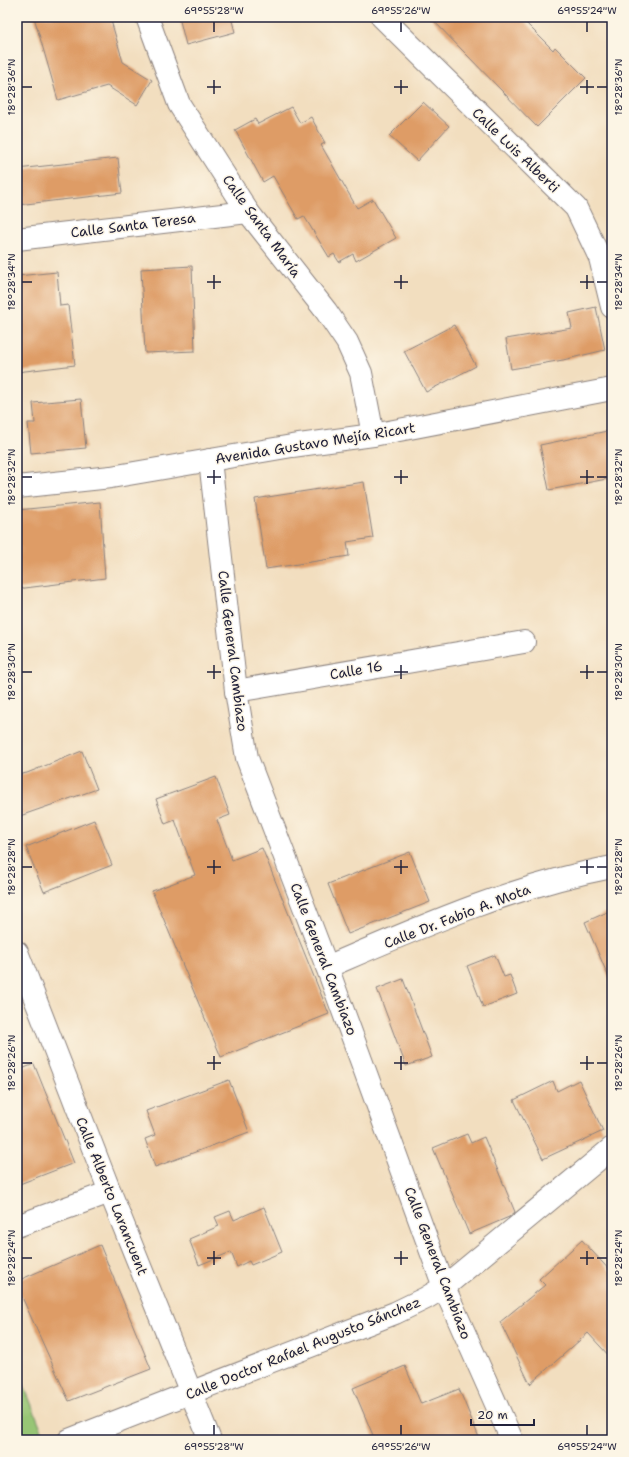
<svg xmlns="http://www.w3.org/2000/svg" width="629" height="1457" viewBox="0 0 629 1457" font-family="'Shantell Sans',sans-serif">
<rect width="100%" height="100%" fill="#fcf5e5"/>
<filter id="ink" filterUnits="userSpaceOnUse"><feTurbulence type="fractalNoise" baseFrequency=".025" numOctaves="2"/><feDisplacementMap in="SourceGraphic" scale="8" xChannelSelector="R" yChannelSelector="G"/><feConvolveMatrix kernelMatrix="1 2 1 2 8 2 1 2 1" color-interpolation-filters="sRGB"/></filter>
<filter id="wash" filterUnits="userSpaceOnUse"><feTurbulence type="fractalNoise" baseFrequency=".012" numOctaves="4" result="noise"/><feDisplacementMap in="SourceGraphic" scale="16" xChannelSelector="R" yChannelSelector="G"/><feGaussianBlur stdDeviation="0.9" result="paint"/><feColorMatrix in="noise" values="0 0 0 0 0 0 0 0 0 0 0 0 0 0 0 0 0 1.4 0 .05"/><feComposite in="paint" operator="in"/></filter>
<g filter="url(#wash)">
<rect width="100%" height="100%" fill="#f2debf"/>
<!-- green -->
<polygon fill="#97c574" stroke="#5c7458" points="17,1368 45,1438 40,1440 17,1440"/>
<g id="blocks">
<!-- building -->
<g fill="#de9c66">
<polygon points="34,17 110,17 123,62 152,80 137,105 107,86 58,100"/>
<polygon points="179,17 231,17 235,32 186,45"/>
<polygon points="430,17 520,17 553,50 555,47 586,78 537,127"/>
<polygon points="423,102 449,126 417,161 389,136"/>
<polygon points="291,107 300,123 311,117 325,143 321,145 357,208 373,199 396,238 356,261 353,254 339,262 334,254 329,257 304,216 298,219 273,176 263,182 235,130 255,119 258,124"/>
<polygon points="118,158 122,193 17,205 17,169"/>
<polygon points="192,266 195,351 145,353 141,269"/>
<polygon points="57,272 60,306 68,305 75,365 17,372 17,276"/>
<polygon points="596,307 605,350 563,360 511,369 506,339 572,328 569,313"/>
<polygon points="454,325 476,366 426,392 404,351"/>
<polygon points="81,399 86,448 31,453 28,423 35,423 33,403"/>
<polygon points="612,430 612,478 549,490 540,445"/>
<polygon points="364,482 373,538 347,542 349,556 266,569 255,499"/>
<polygon points="100,502 105,578 17,589 17,510"/>
<polygon points="82,751 97,789 17,817 17,775 27,773"/>
<polygon points="216,777 230,815 217,820 232,860 262,848 329,1014 221,1057 152,891 195,875 175,820 165,824 156,799"/>
<polygon points="94,820 112,865 44,892 26,847"/>
<polygon points="410,852 430,902 348,934 328,884"/>
<polygon points="612,910 612,985 585,922"/>
<polygon points="495,955 504,977 510,975 517,994 483,1007 467,966"/>
<polygon points="403,979 432,1057 406,1066 377,989"/>
<polygon points="34,1064 74,1163 17,1185 17,1071"/>
<polygon points="229,1080 249,1132 155,1167 145,1139 155,1135 146,1111"/>
<polygon points="579,1080 603,1131 543,1159 514,1100 553,1081 557,1091"/>
<polygon points="467,1134 471,1143 484,1137 515,1212 509,1217 469,1234 433,1148"/>
<polygon points="264,1207 282,1252 251,1265 249,1261 237,1267 231,1252 199,1265 189,1239 219,1226 215,1217 230,1211 234,1220"/>
<polygon points="582,1240 612,1273 612,1359 588,1333 530,1384 500,1322 545,1285 539,1279"/>
<polygon points="100,1245 151,1369 69,1401 17,1286 17,1281"/>
<polygon points="405,1366 421,1404 459,1389 480,1440 375,1440 353,1388"/>
</g>
</g>
</g>
<g filter="url(#ink)">
<use href="#blocks" fill-opacity="0" stroke="#8a807d" stroke-width="1"/>
<g fill="none" stroke-linecap="round" stroke-linejoin="round">
<!-- minor casing -->
<g stroke="#8a807d" stroke-width="24">
<g id="minor">
<polyline points="147,17 179,104 248,212 326,311 347,342 361,373 373,435"/>
<polyline points="382,17 576,208 600,258 612,307"/>
<polyline points="17,239 248,212"/>
<polyline points="210,460 236,691 247,758 327,967 444,1287 512,1440"/>
<polyline points="17,487 111,477 292,446 373,435 612,389"/>
<polyline points="236,691 524,642"/>
<polyline points="17,952 110,1192 210,1440"/>
<path d="M327,967c93,-40 185,-81 285,-100"/>
<polyline points="17,1226 110,1192"/>
<polyline points="69,1440 395,1313 426,1298 444,1287 612,1148"/>
</g>
</g>
<!-- minor -->
<use href="#minor" stroke="#fff" stroke-width="22"/>
</g>
</g>
<!-- ticks -->
<path fill="none" stroke="#22223b" stroke-width="1.5" d="M214,22v10M401,22v10M587,22v10M214,80v14M401,80v14M587,80v14M22,87h10M207,87h14M394,87h14M580,87h14M597,87h10M214,275v14M401,275v14M587,275v14M22,282h10M207,282h14M394,282h14M580,282h14M597,282h10M214,470v14M401,470v14M587,470v14M22,477h10M207,477h14M394,477h14M580,477h14M597,477h10M214,665v14M401,665v14M587,665v14M22,672h10M207,672h14M394,672h14M580,672h14M597,672h10M214,860v14M401,860v14M587,860v14M22,867h10M207,867h14M394,867h14M580,867h14M597,867h10M214,1056v14M401,1056v14M587,1056v14M22,1063h10M207,1063h14M394,1063h14M580,1063h14M597,1063h10M214,1251v14M401,1251v14M587,1251v14M22,1258h10M207,1258h14M394,1258h14M580,1258h14M597,1258h10M214,1425v10M401,1425v10M587,1425v10"/>
<g text-anchor="middle" dominant-baseline="central" stroke-width="3" stroke-linejoin="round" paint-order="stroke">
<!-- street labels -->
<g font-size="14" fill="#22223b" stroke="#fcf5e5">
<text transform="translate(516 150) rotate(44)">Calle Luis Alberti</text>
<text transform="translate(133 225) rotate(-7)">Calle Santa Teresa</text>
<text transform="translate(262 226) rotate(54)">Calle Santa María</text>
<text transform="translate(315 443) rotate(-9)">Avenida Gustavo Mejía Ricart</text>
<text transform="translate(233 651) rotate(83)">Calle General Cambiazo</text>
<text transform="translate(356 670) rotate(-10)">Calle 16</text>
<text transform="translate(457 916) rotate(-21)">Calle Dr. Fabio A. Mota</text>
<text transform="translate(324 959) rotate(69)">Calle General Cambiazo</text>
<text transform="translate(112 1196) rotate(68)">Calle Alberto Larancuent</text>
<text transform="translate(438 1263) rotate(69)">Calle General Cambiazo</text>
<text transform="translate(303 1348) rotate(-22)">Calle Doctor Rafael Augusto Sánchez</text>
</g>
</g>
<!-- margin -->
<rect width="629" height="1457" fill="none" stroke="#fcf5e5" stroke-width="44"/>
<!-- scale -->
<path d="M471 1419v6h63v-6" fill="none" stroke="#22223b" stroke-width="2"/>
<text x="477" y="1419" font-size="12" fill="#22223b" stroke="#fcf5e5" stroke-width="3" paint-order="stroke">20 m</text>
<rect x="22" y="22" width="585" height="1413" fill="none" stroke="#22223b" stroke-width="1.5"/>
<g font-size="10" text-anchor="middle" fill="#22223b">
<text x="214" y="14">69°55'28"W</text>
<text x="401" y="14">69°55'26"W</text>
<text x="587" y="14">69°55'24"W</text>
<text transform="translate(11 87) rotate(-90)" y="4">18°28'36"N</text>
<text transform="translate(618 87) rotate(-90)" y="4">18°28'36"N</text>
<text transform="translate(11 282) rotate(-90)" y="4">18°28'34"N</text>
<text transform="translate(618 282) rotate(-90)" y="4">18°28'34"N</text>
<text transform="translate(11 477) rotate(-90)" y="4">18°28'32"N</text>
<text transform="translate(618 477) rotate(-90)" y="4">18°28'32"N</text>
<text transform="translate(11 672) rotate(-90)" y="4">18°28'30"N</text>
<text transform="translate(618 672) rotate(-90)" y="4">18°28'30"N</text>
<text transform="translate(11 867) rotate(-90)" y="4">18°28'28"N</text>
<text transform="translate(618 867) rotate(-90)" y="4">18°28'28"N</text>
<text transform="translate(11 1063) rotate(-90)" y="4">18°28'26"N</text>
<text transform="translate(618 1063) rotate(-90)" y="4">18°28'26"N</text>
<text transform="translate(11 1258) rotate(-90)" y="4">18°28'24"N</text>
<text transform="translate(618 1258) rotate(-90)" y="4">18°28'24"N</text>
<text x="214" y="1450">69°55'28"W</text>
<text x="401" y="1450">69°55'26"W</text>
<text x="587" y="1450">69°55'24"W</text>
</g>
</svg>
